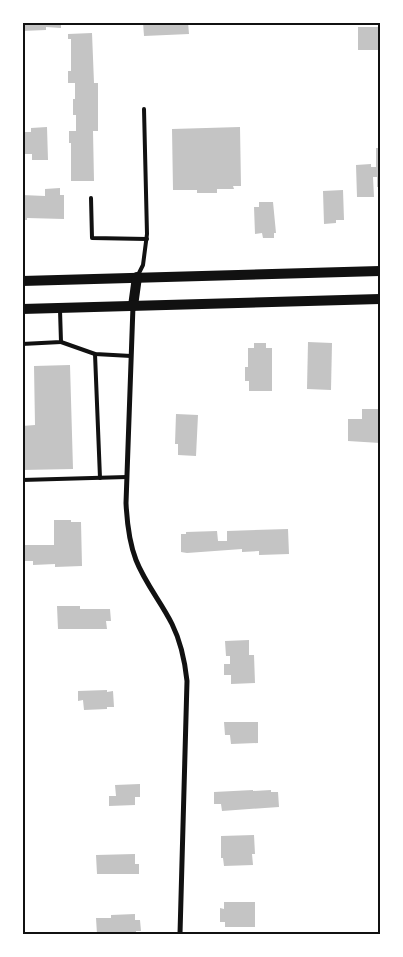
<svg xmlns="http://www.w3.org/2000/svg" width="403" height="957" viewBox="0 0 403 957" font-family="'IBM Plex Sans',sans-serif">
<rect width="100%" height="100%" fill="#fff"/>
<!-- building -->
<g fill="#c4c4c4">
<polygon points="22,22 61,22 61,28 46,27 46,30 22,31"/>
<polygon points="143,22 188,22 189,34 144,36"/>
<rect x="358" y="27" width="22" height="23"/>
<polygon points="92,33 94,83 98,83 98,131 93,131 94,181 71,181 71,143 69,143 69,131 76,131 76,115 73,115 73,99 75,99 75,83 68,83 68,71 71,71 71,39 68,39 68,34"/>
<polygon points="47,127 48,160 32,160 32,154 22,154 22,132 31,132 31,128"/>
<polygon points="240,127 241,186 233,186 234,189 217,189 217,193 197,193 197,190 173,190 172,129"/>
<polygon points="376,148 380,148 380,187 377,187 377,177 373,177 374,197 357,197 356,165 371,164 371,167 376,167"/>
<polygon points="60,188 60,195 64,195 64,219 27,218 27,220 22,220 22,195 45,196 45,189"/>
<polygon points="343,190 344,220 336,220 336,223 324,224 323,191"/>
<polygon points="259,202 273,202 276,233 274,233 274,238 263,238 262,233 255,234 254,207 259,207"/>
<polygon points="308,342 332,343 331,390 307,389"/>
<polygon points="254,343 266,343 266,348 272,348 272,391 249,391 249,381 245,381 245,367 248,367 248,348 254,348"/>
<polygon points="70,365 73,469 22,470 22,426 35,425 34,366"/>
<polygon points="362,409 380,409 380,443 348,441 348,419 362,419"/>
<polygon points="176,414 198,415 196,456 178,455 178,444 175,444"/>
<polygon points="54,520 71,520 71,522 81,522 82,566 55,567 55,564 33,565 33,561 22,561 22,545 54,545"/>
<polygon points="288,529 289,554 259,555 259,551 242,552 242,549 187,553 181,552 181,534 186,534 186,532 217,531 218,541 227,541 227,531"/>
<polygon points="57,606 80,606 80,609 110,609 111,621 106,621 107,629 58,629"/>
<polygon points="249,640 249,655 254,655 255,683 231,684 231,675 224,675 224,664 230,664 230,656 226,656 225,641"/>
<polygon points="107,690 107,692 113,691 114,707 107,707 107,709 84,710 83,700 78,701 78,691"/>
<polygon points="224,722 258,722 258,743 231,744 230,735 225,735"/>
<polygon points="140,784 140,797 135,797 135,805 109,806 109,796 116,796 115,785"/>
<polygon points="253,790 253,791 271,790 271,792 278,792 279,807 222,811 221,804 214,804 214,792"/>
<polygon points="254,835 255,854 252,854 253,865 224,866 223,858 221,858 221,836"/>
<polygon points="135,854 135,864 139,864 139,874 97,874 96,855"/>
<polygon points="224,902 255,902 255,927 225,927 225,922 220,922 220,908 224,909"/>
<polygon points="135,914 135,920 140,920 141,931 136,931 136,933 97,934 96,918 111,918 111,915"/>
</g>
<g fill="none" stroke-linecap="round" stroke-linejoin="round">
<!-- service -->
<g stroke="#111" stroke-width="4">
<polyline points="91,198 92,238 147,239"/>
<polyline points="138,275 143,265 147,234 144,109"/>
<polyline points="61,342 95,354 131,356"/>
<polyline points="22,344 61,342 60,310"/>
<polyline points="95,354 100,478"/>
<polyline points="22,480 127,477"/>
</g>
<!-- minor -->
<path stroke="#111" stroke-width="5" d="M133,306l-7,197c1,20 3,39 10,57 9,23 25,42 36,64 9,18 13,38 15,57l-7,253"/>
<!-- secondary -->
<g stroke="#111" stroke-width="10">
<polyline points="22,281 380,271"/>
<polyline points="133,306 137,277"/>
<polyline points="22,309 380,299"/>
</g>
</g>
<!-- border -->
<rect width="403" height="957" fill="none" stroke="#ffffff" stroke-width="48"/>
<rect x="24" y="24" width="355" height="909" fill="none" stroke="#111" stroke-width="2"/>
</svg>
